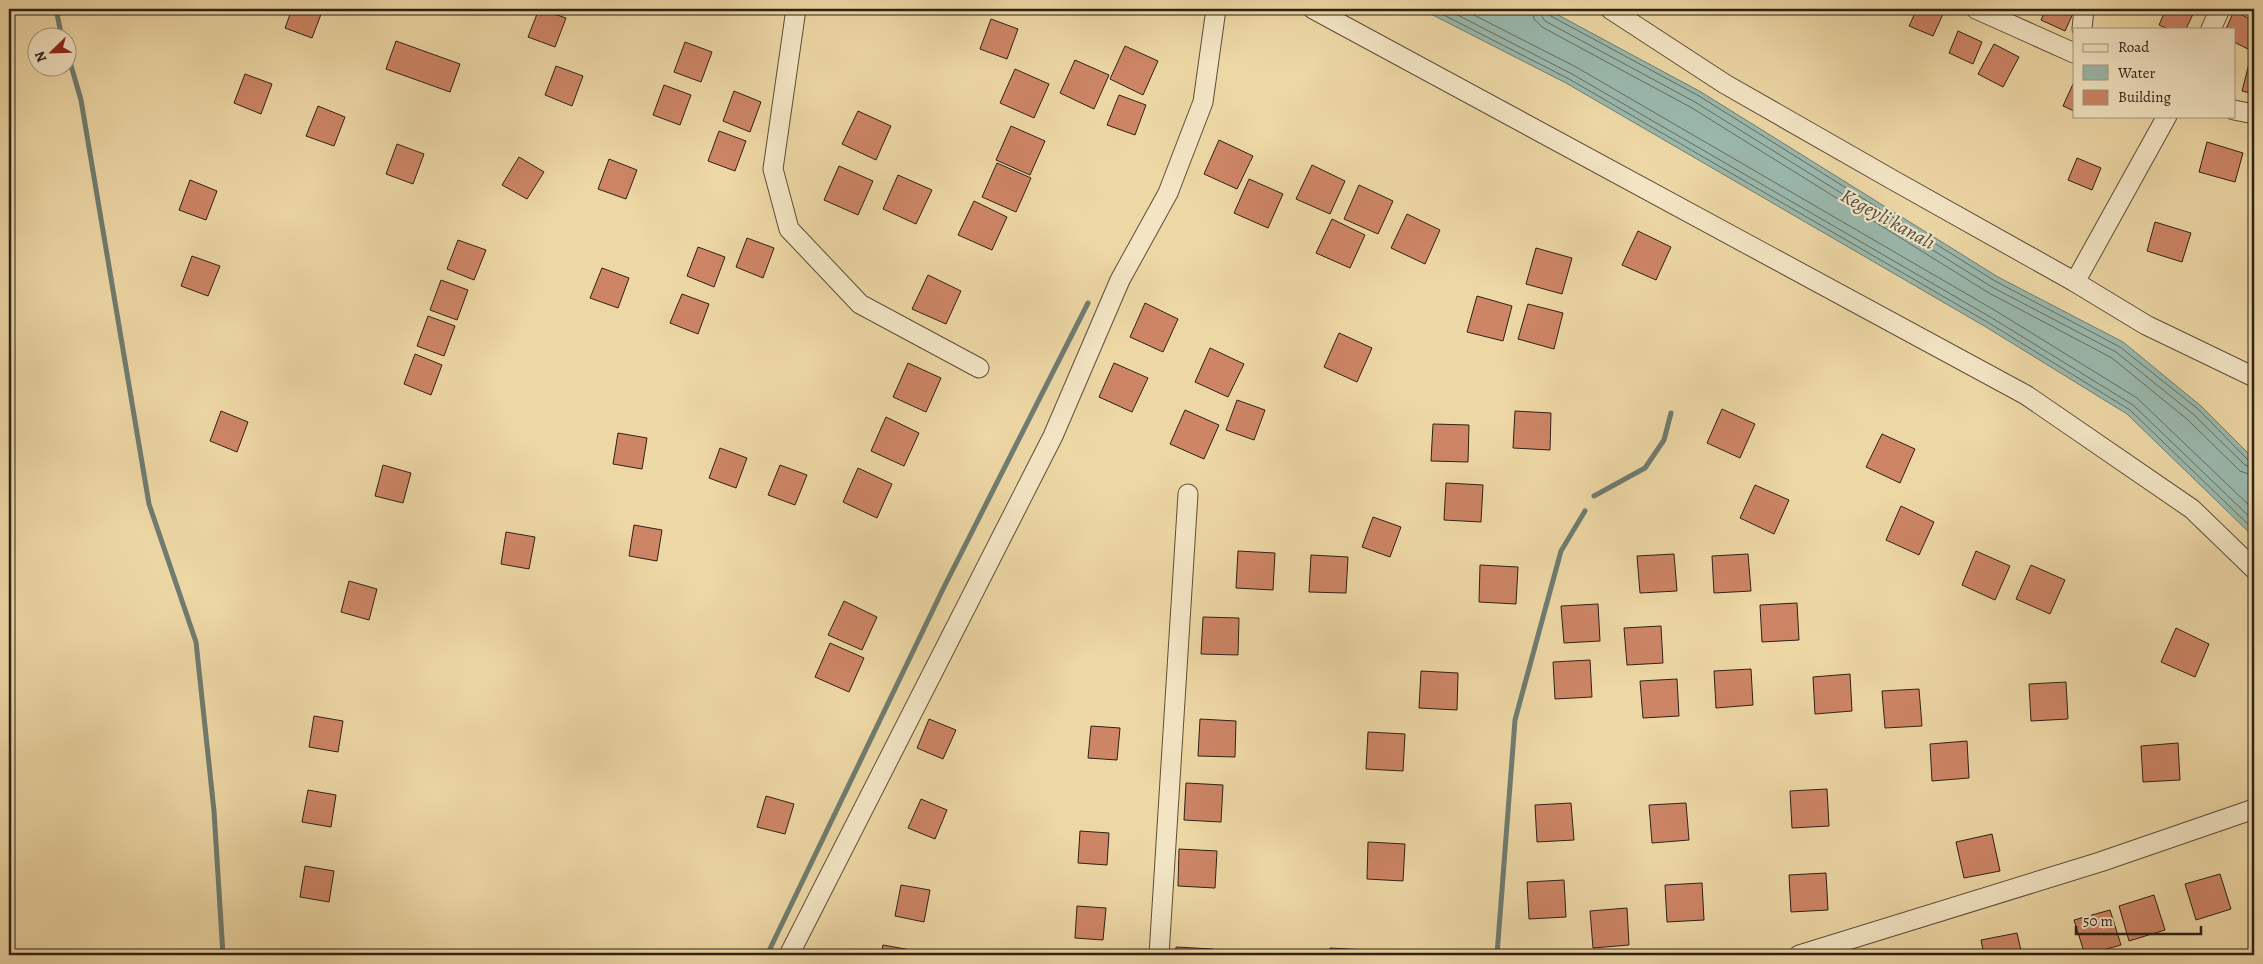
<svg xmlns="http://www.w3.org/2000/svg" width="2263" height="964" viewBox="0 0 2263 964" font-family="Alegreya,serif">
<rect width="100%" height="100%" fill="#edd7a5"/>
<filter id="stains"><feTurbulence type="fractalNoise" baseFrequency=".004" numOctaves="4"/><feColorMatrix values="0 0 0 0 .2 0 0 0 0 .09 0 0 0 0 .02 0 0 0 .5 -.17"/></filter>
<radialGradient id="worn" r=".72"><stop offset=".6" stop-color="#630" stop-opacity="0"/><stop offset="1" stop-color="#630" stop-opacity=".3"/></radialGradient>
<!-- water -->
<polygon fill="#9ab8ac" stroke="#6f7c70" points="1421,9 1547,9 1701,92 1998,277 2123,342 2201,406 2254,459 2254,537 2127,414 1986,327 1566,83"/>
<g fill="none" stroke-linecap="round" stroke-linejoin="round">
<!-- shore -->
<g stroke="#646c62" stroke-width="1">
<polyline points="1432,9 1569,79 1989,323 2130,410 2254,530"/>
<polyline points="1446,9 1572,74 1992,318 2133,405 2254,521"/>
<polyline points="1462,9 1576,67 1996,311 2137,398 2254,510"/>
<polyline points="1532,9 1534,19 1542,27 1692,108 1989,293 2112,358 2188,420 2240,471 2254,476"/>
<polyline points="1539,9 1541,15 1545,21 1695,102 1992,287 2116,352 2193,414 2245,465 2254,468"/>
<polyline points="1546,9 1549,15 1699,96 1995,281 2120,347 2198,409 2249,461 2254,462"/>
</g>
<!-- stream -->
<g stroke="#6f7c70" stroke-width="5">
<polyline points="56,9 62,38"/>
<polyline points="68,55 81,100 149,504 196,642 214,811 223,955"/>
<polyline points="1594,496 1645,468 1664,440 1671,413"/>
<polyline points="767,955 943,589 1088,303"/>
<polyline points="1497,955 1515,720 1561,551 1585,511"/>
</g>
</g>
<!-- building -->
<g fill="#cd8566" stroke="#2f2117">
<polygon points="292,9 323,9 312,38 285,28"/>
<polygon points="539,9 566,18 555,47 528,37"/>
<polygon points="1917,9 1930,9 1943,14 1933,36 1909,26"/>
<polygon points="2046,9 2075,9 2065,31 2041,20"/>
<polygon points="2166,9 2182,9 2193,14 2186,29 2168,29 2159,25"/>
<polygon points="2234,11 2254,21 2252,51 2234,42 2234,29 2226,29"/>
<polygon points="991,19 1018,29 1007,59 980,49"/>
<polygon points="1958,31 1982,42 1973,64 1949,53"/>
<polygon points="396,41 460,64 450,92 386,69"/>
<polygon points="685,42 712,52 701,82 674,72"/>
<polygon points="1994,44 2019,57 2003,87 1978,74"/>
<polygon points="1125,46 1158,61 1143,95 1110,79"/>
<polygon points="1075,60 1109,75 1094,109 1060,93"/>
<polygon points="2249,64 2254,65 2254,94 2242,91"/>
<polygon points="556,66 583,76 572,106 545,95"/>
<polygon points="1015,69 1049,84 1034,118 1000,103"/>
<polygon points="245,74 272,84 261,114 234,103"/>
<polygon points="2073,84 2074,85 2074,111 2063,106"/>
<polygon points="664,85 691,95 680,125 653,115"/>
<polygon points="734,91 761,102 750,132 723,121"/>
<polygon points="1119,95 1146,105 1135,135 1107,125"/>
<polygon points="318,106 345,117 334,146 306,136"/>
<polygon points="858,111 891,126 876,160 842,144"/>
<polygon points="1011,126 1045,141 1030,175 996,160"/>
<polygon points="719,131 746,141 735,171 708,161"/>
<polygon points="1219,140 1253,156 1237,189 1204,174"/>
<polygon points="2207,142 2243,153 2235,182 2199,172"/>
<polygon points="397,144 424,154 413,184 386,174"/>
<polygon points="519,157 544,172 527,199 502,185"/>
<polygon points="2077,158 2101,168 2092,190 2068,180"/>
<polygon points="609,159 637,170 626,199 598,189"/>
<polygon points="997,163 1031,178 1016,212 982,197"/>
<polygon points="1312,165 1345,181 1330,214 1296,199"/>
<polygon points="839,166 873,181 858,215 824,200"/>
<polygon points="898,175 932,190 916,224 883,209"/>
<polygon points="1249,179 1283,194 1268,228 1234,213"/>
<polygon points="190,180 217,191 206,220 179,210"/>
<polygon points="1359,185 1393,201 1378,234 1344,219"/>
<polygon points="974,201 1007,217 992,250 958,235"/>
<polygon points="1407,214 1440,230 1425,264 1391,248"/>
<polygon points="1332,219 1365,235 1350,268 1316,253"/>
<polygon points="2155,222 2191,233 2182,262 2147,251"/>
<polygon points="1638,231 1671,247 1656,280 1622,265"/>
<polygon points="747,238 774,248 763,278 736,267"/>
<polygon points="458,240 486,250 474,280 447,269"/>
<polygon points="698,247 725,257 714,287 687,276"/>
<polygon points="1536,248 1572,258 1562,294 1526,284"/>
<polygon points="192,256 220,266 208,296 181,286"/>
<polygon points="602,268 629,278 618,308 590,298"/>
<polygon points="928,275 961,291 946,324 912,309"/>
<polygon points="441,280 468,290 457,320 430,310"/>
<polygon points="682,294 709,304 698,334 670,323"/>
<polygon points="1477,296 1512,306 1503,341 1467,332"/>
<polygon points="1145,303 1178,319 1163,352 1130,337"/>
<polygon points="1528,304 1563,313 1554,349 1518,339"/>
<polygon points="428,316 455,326 444,356 417,346"/>
<polygon points="1339,333 1372,348 1357,382 1324,367"/>
<polygon points="1210,348 1244,364 1228,397 1195,382"/>
<polygon points="415,354 442,365 431,395 404,384"/>
<polygon points="908,363 941,378 926,412 893,397"/>
<polygon points="1114,363 1148,378 1132,412 1099,397"/>
<polygon points="1237,400 1265,410 1254,440 1226,430"/>
<polygon points="1722,409 1755,424 1740,458 1707,443"/>
<polygon points="1185,410 1219,425 1204,459 1170,444"/>
<polygon points="221,411 248,422 237,452 210,441"/>
<polygon points="1515,411 1551,413 1550,450 1513,448"/>
<polygon points="886,417 919,433 904,466 871,451"/>
<polygon points="1433,424 1469,425 1468,462 1431,461"/>
<polygon points="618,433 647,438 642,469 613,464"/>
<polygon points="1882,434 1915,449 1900,483 1866,467"/>
<polygon points="720,448 747,458 736,488 709,478"/>
<polygon points="383,465 411,473 403,503 375,496"/>
<polygon points="780,465 807,475 795,505 768,495"/>
<polygon points="858,468 892,484 877,518 843,502"/>
<polygon points="1446,483 1483,485 1481,522 1444,520"/>
<polygon points="1755,485 1789,500 1774,534 1740,518"/>
<polygon points="1901,506 1934,522 1919,555 1886,540"/>
<polygon points="1373,517 1401,527 1390,557 1362,547"/>
<polygon points="634,525 662,530 657,561 629,556"/>
<polygon points="506,532 535,537 529,569 501,564"/>
<polygon points="1238,551 1275,553 1273,590 1236,588"/>
<polygon points="1976,551 2010,566 1995,600 1962,585"/>
<polygon points="1674,554 1677,591 1640,593 1637,556"/>
<polygon points="1748,554 1751,591 1714,593 1712,556"/>
<polygon points="1311,555 1348,557 1346,593 1309,592"/>
<polygon points="1480,565 1518,567 1516,604 1479,602"/>
<polygon points="2031,565 2065,580 2050,614 2016,599"/>
<polygon points="349,581 377,589 369,620 341,612"/>
<polygon points="844,601 877,617 862,650 828,635"/>
<polygon points="1797,603 1799,640 1762,642 1760,605"/>
<polygon points="1598,604 1600,641 1564,643 1561,606"/>
<polygon points="1203,617 1239,618 1238,655 1201,654"/>
<polygon points="1661,626 1663,663 1627,665 1624,628"/>
<polygon points="2176,628 2209,644 2195,677 2161,662"/>
<polygon points="830,643 864,658 849,692 815,677"/>
<polygon points="1590,660 1592,697 1555,699 1553,662"/>
<polygon points="1751,669 1753,705 1716,708 1714,671"/>
<polygon points="1421,671 1458,673 1457,710 1419,708"/>
<polygon points="1850,674 1852,711 1815,714 1813,677"/>
<polygon points="1677,679 1679,716 1643,718 1640,681"/>
<polygon points="2066,682 2068,719 2031,721 2029,684"/>
<polygon points="1919,689 1922,726 1885,728 1882,691"/>
<polygon points="314,716 343,721 338,752 309,747"/>
<polygon points="929,719 956,730 943,759 917,748"/>
<polygon points="1200,719 1236,721 1235,757 1198,756"/>
<polygon points="1091,726 1120,728 1117,760 1088,758"/>
<polygon points="1368,732 1405,734 1403,771 1366,769"/>
<polygon points="1967,741 1969,778 1932,781 1930,744"/>
<polygon points="2178,743 2180,780 2143,782 2141,746"/>
<polygon points="1186,783 1223,785 1221,822 1184,820"/>
<polygon points="1827,789 1829,826 1792,828 1790,791"/>
<polygon points="308,790 336,795 331,827 302,822"/>
<polygon points="766,796 794,804 785,834 757,827"/>
<polygon points="921,799 947,810 935,839 908,828"/>
<polygon points="1571,803 1574,840 1537,842 1535,805"/>
<polygon points="1686,803 1689,840 1652,843 1649,805"/>
<polygon points="1080,831 1109,833 1107,865 1078,863"/>
<polygon points="1992,834 2000,871 1964,878 1956,842"/>
<polygon points="1368,842 1405,844 1403,881 1367,879"/>
<polygon points="1179,849 1217,851 1215,888 1178,886"/>
<polygon points="305,866 334,871 329,902 300,897"/>
<polygon points="1826,873 1828,910 1791,912 1789,875"/>
<polygon points="2220,874 2231,909 2196,920 2185,884"/>
<polygon points="1564,880 1566,917 1529,919 1527,882"/>
<polygon points="1702,883 1704,920 1667,922 1665,885"/>
<polygon points="901,885 930,890 924,922 895,916"/>
<polygon points="2154,895 2165,930 2129,941 2119,906"/>
<polygon points="1077,906 1106,908 1103,940 1075,938"/>
<polygon points="1627,908 1629,945 1593,948 1590,911"/>
<polygon points="2110,910 2121,945 2085,955 2074,920"/>
<polygon points="2017,933 2022,955 1984,955 1981,940"/>
<polygon points="883,945 911,950 910,955 881,955"/>
<polygon points="1176,947 1213,949 1213,955 1176,955"/>
<polygon points="1330,948 1367,950 1367,955 1330,955"/>
</g>
<g fill="none" stroke-linecap="round" stroke-linejoin="round">
<!-- street casing -->
<g stroke="#5e4e3a" stroke-width="21">
<g id="street">
<polyline points="796,9 773,169 789,229 860,304 979,368"/>
<polyline points="1313,9 2026,395 2192,509 2254,569"/>
<polyline points="1610,9 1725,84 1893,180 2075,282 2146,325 2254,377"/>
<polyline points="1976,9 2074,53"/>
<polyline points="2082,29 2084,9"/>
<polyline points="2211,29 2220,9"/>
<polyline points="2234,110 2254,114"/>
<polyline points="2075,282 2167,116"/>
<polyline points="789,955 1053,436 1120,280 1168,193 1203,102 1216,9"/>
<polyline points="1159,955 1188,494"/>
<polyline points="1799,955 2100,862 2254,809"/>
</g>
</g>
<!-- street -->
<use href="#street" stroke="#f3e5c4" stroke-width="19"/>
</g>
<g text-anchor="middle" dominant-baseline="central" stroke-width="4.5" stroke-linejoin="round" paint-order="stroke">
<!-- water labels -->
<g font-size="20" font-style="italic" fill="#4f4e44" stroke="#f3e5c4">
<text transform="translate(1888 219) rotate(29)">Kegeyli kanalı</text>
</g>
</g>
<!-- margin -->
<rect width="2263" height="964" fill="none" stroke="#edd7a5" stroke-width="30"/>
<rect x="10" y="10" width="2243" height="944" fill="none" stroke="#2f2117" stroke-width="2.5"/>
<rect x="15" y="15" width="2233" height="934" fill="none" stroke="#2f2117"/>
<!-- legend -->
<rect x="2073" y="28" width="162" height="90" fill="#f3e5c4" stroke="#a5977f"/>
<rect x="2083" y="44" width="25" height="8" fill="#f3e5c4" stroke="#a5977f"/>
<text x="2118" y="52" font-size="15" fill="#2f2117">Road</text>
<rect x="2083" y="65" width="25" height="15" fill="#9ab8ac" stroke="#a5977f"/>
<text x="2118" y="78" font-size="15" fill="#2f2117">Water</text>
<rect x="2083" y="90" width="25" height="15" fill="#cd8566" stroke="#a5977f"/>
<text x="2118" y="102" font-size="15" fill="#2f2117">Building</text>
<!-- north arrow -->
<g transform="translate(52 52) rotate(247)"><circle r="24" fill="#f3e5c4" stroke="#a5977f"/>
<path d="M0-4L9 19L0 12L-9 19Z" fill="#8f2418"/>
<text y="-8" font-size="14" font-weight="bold" text-anchor="middle" fill="#2f2117">N</text>
</g>
<!-- scale -->
<path d="M2076 926v8h125v-8" fill="none" stroke="#2f2117" stroke-width="2.5"/>
<text x="2083" y="926" font-size="15" fill="#2f2117" stroke="#f3e5c4" stroke-width="4" paint-order="stroke">50 m</text>
<rect width="100%" height="100%" filter="url(#stains)"/>
<rect width="100%" height="100%" fill="url(#worn)"/>
</svg>
